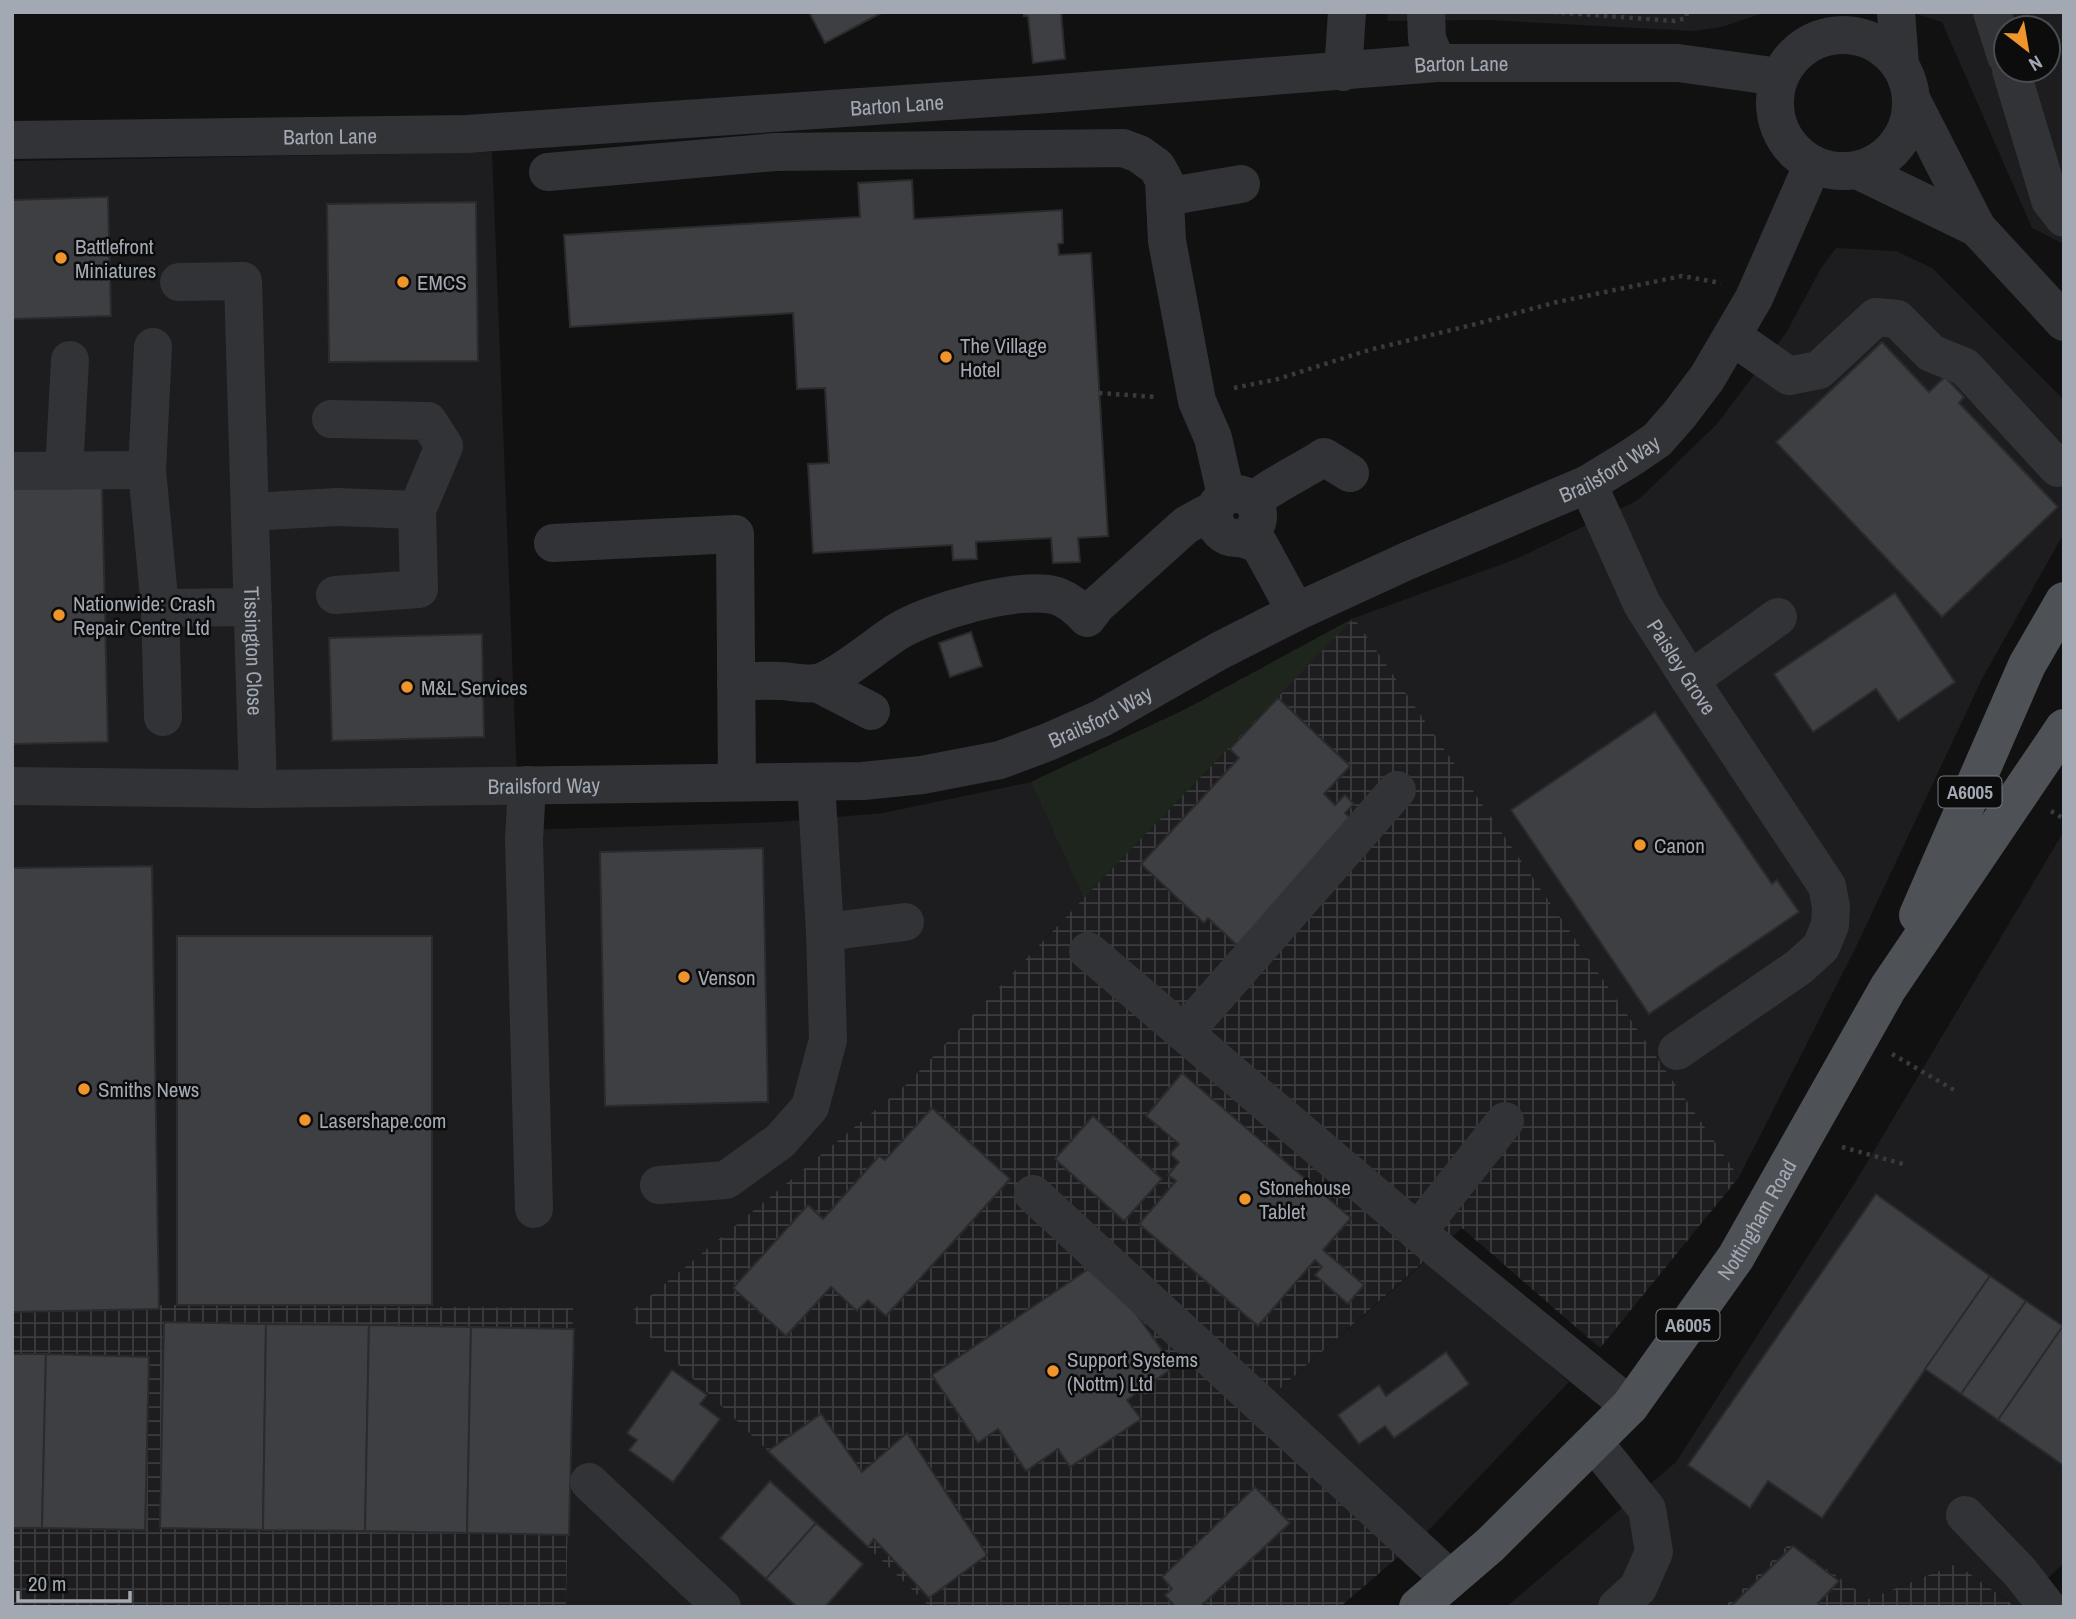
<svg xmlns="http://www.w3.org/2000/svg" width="2076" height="1619" viewBox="0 0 2076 1619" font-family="'Archivo Narrow',sans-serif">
<defs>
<pattern id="industrial-grid" width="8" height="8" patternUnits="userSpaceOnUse" patternTransform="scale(1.75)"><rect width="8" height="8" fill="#1d1d1f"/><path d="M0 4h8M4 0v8" fill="none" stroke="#3b3b3d"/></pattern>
</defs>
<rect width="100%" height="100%" fill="#111112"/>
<!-- built -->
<g fill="#1d1d1f" fill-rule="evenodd">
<polygon points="1388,12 1766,12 1722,27 1694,31 1487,20 1387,21"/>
<path d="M1910,12h154v232l-32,-16 -90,-206zM2006,28h42v42h-42z"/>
<polygon points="492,152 519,830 778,822 883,813 1031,782 1084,898 908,1083 628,1315 930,1607 566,1607 574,1329 12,1307 12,161"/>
<polygon points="1836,248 1896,251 1932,268 2064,400 2064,533 1982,679 1856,947 1739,1177 1354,618 1516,559 1638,500 1716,425 1786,333 1821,268"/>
<polygon points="2064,831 2064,1563 2017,1607 1956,1564 1869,1599 1790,1543 1724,1607 1506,1607 1676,1462 1856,1181"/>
<polygon points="1428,1259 1569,1382 1426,1533 1274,1394"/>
</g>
<!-- industrial -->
<g fill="url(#industrial-grid)">
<polygon points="1354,618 1739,1177 1600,1348 1462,1228 1274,1394 1426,1533 1340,1607 930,1607 627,1315 908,1083 1084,898 1031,782 1186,709"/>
<polygon points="177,1305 573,1308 566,1607 12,1607 12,1307"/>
<polygon points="1790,1543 1869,1599 1956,1564 2015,1606 1724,1607"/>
</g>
<!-- grass -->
<polygon fill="#1d251d" points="1354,618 1084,898 1031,782 1186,709"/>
<!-- building -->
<g fill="#3d3f42" stroke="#2b2b2e" stroke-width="2">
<polygon points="809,12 883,12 825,43"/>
<polygon points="1024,12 1061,12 1065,59 1033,63 1028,16 1024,16"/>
<polygon points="912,180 914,219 1062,210 1063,243 1058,244 1059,255 1091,253 1108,536 1078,538 1080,562 1053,563 1051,538 976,542 977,559 953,560 952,545 813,553 808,464 829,463 825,388 797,389 793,313 570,327 564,235 860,217 858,183"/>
<polygon points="108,197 111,316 12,319 12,200"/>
<polygon points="476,202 478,361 329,362 327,204"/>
<polygon points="1882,342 1929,392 1945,377 1964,397 1959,403 2058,507 1942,617 1776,442"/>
<polygon points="102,486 108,742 12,744 12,489"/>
<polygon points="1895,593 1955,682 1898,721 1876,689 1813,732 1774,674"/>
<polygon points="971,632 982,666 950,677 939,643"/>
<polygon points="482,634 484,737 332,741 329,638"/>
<polygon points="1278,698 1350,766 1324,794 1335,805 1345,795 1354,804 1345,813 1357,825 1241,949 1208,918 1204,923 1141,864 1239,758 1230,749"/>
<polygon points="1655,712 1772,884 1777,880 1799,912 1649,1014 1511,810"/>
<polygon points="763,848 768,1102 605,1106 600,852"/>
<polygon points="152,866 159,1309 12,1312 12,868"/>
<rect x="177" y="936" width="255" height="369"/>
<polygon points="1182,1073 1351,1218 1323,1250 1364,1285 1348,1304 1315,1275 1322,1267 1315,1260 1258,1326 1139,1224 1176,1181 1168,1175 1179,1162 1170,1154 1179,1144 1146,1116"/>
<polygon points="932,1108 1010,1179 886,1316 868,1300 857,1311 831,1287 786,1336 733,1288 808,1205 823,1219 879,1156 885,1160"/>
<polygon points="1093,1116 1162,1179 1124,1221 1055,1159"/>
<polygon points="1876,1194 1990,1276 1822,1518 1768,1481 1750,1508 1688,1465"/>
<polygon points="1090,1268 1132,1308 1174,1367 1127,1400 1141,1419 1070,1467 1058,1449 1026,1471 998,1429 978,1443 932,1375"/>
<polygon points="1990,1276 2026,1301 1961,1394 1925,1369"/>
<polygon points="2026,1301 2063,1326 1998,1420 1961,1394"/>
<polygon points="164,1322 266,1324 263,1530 160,1528"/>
<polygon points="266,1324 369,1325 365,1531 263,1530"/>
<polygon points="369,1325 471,1327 467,1533 365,1531"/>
<polygon points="2063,1326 2064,1327 2063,1465 1998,1420"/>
<polygon points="471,1327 574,1329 569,1535 467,1533"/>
<polygon points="1446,1352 1469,1384 1394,1438 1385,1426 1359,1444 1338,1415 1379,1385 1386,1396"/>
<polygon points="12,1354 46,1354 42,1528 12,1528"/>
<polygon points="46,1354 149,1357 145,1530 42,1528"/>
<polygon points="672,1370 707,1395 700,1404 720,1419 673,1482 629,1450 637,1440 627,1433"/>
<polygon points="821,1414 862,1472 907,1433 987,1555 929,1598 874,1539 868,1547 768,1451"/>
<polygon points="770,1481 816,1523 766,1579 720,1538"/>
<polygon points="1255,1487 1290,1523 1202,1605 1204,1607 1175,1607 1165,1595 1172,1589 1162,1577"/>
<polygon points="816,1523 863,1564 825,1607 797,1607 766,1579"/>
<polygon points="1793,1546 1839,1581 1818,1603 1821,1607 1730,1607"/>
</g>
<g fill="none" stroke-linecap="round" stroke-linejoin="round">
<!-- path -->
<g stroke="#383a3e" stroke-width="4.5" stroke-dasharray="3.5 5" stroke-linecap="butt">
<polyline points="1553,12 1675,21 1686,18 1687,12"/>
<polyline points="1234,388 1278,379 1369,350 1472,325 1557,302 1682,276 1721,283"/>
<polyline points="1099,393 1157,397"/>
<polyline points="2051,811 2064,819"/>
<polyline points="1892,1054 1954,1090"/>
<polyline points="1842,1147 1903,1164"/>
</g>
<!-- minor -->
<g stroke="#323337" stroke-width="38">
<polyline points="1426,12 1427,39 1437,63"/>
<polyline points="1896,12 1900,64"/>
<polyline points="1992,12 2006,56"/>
<circle cx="1843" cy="103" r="68"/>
<polyline points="2011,70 2050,200 2064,218"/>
<polyline points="1343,72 1347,12"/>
<polyline points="1912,101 1977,228 2064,322"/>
<path id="s1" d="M12,140l455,-6 568,-39 402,-32h241l101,14"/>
<polyline points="1859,171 1977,228"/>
<polyline points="548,172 775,152 1123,148 1139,154 1157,167 1164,180 1167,241 1197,401 1213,438 1226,495"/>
<polyline points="1165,197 1241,184"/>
<path id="s2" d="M179,282l64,-1 15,508"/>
<polyline points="1732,336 1789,376 1819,370 1876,317 1897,319 1931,353 1965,367 2058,468"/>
<polyline points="153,347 147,470 160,608 163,717"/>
<polyline points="331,419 428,421 444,446 417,510 419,589 335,595"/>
<polyline points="12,471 147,470"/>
<polyline points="64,471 70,360"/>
<path id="s3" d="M1588,484l54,120 48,76 137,206 4,21 -1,18 -9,22 -22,20 -122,84"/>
<circle cx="1236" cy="516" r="22"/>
<path d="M1253,501c22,-18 47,-28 71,-44l26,16"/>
<polyline points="251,512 337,507 417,510"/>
<polyline points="1241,538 1259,544 1296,612"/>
<polyline points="553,543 735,534 737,782"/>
<polyline points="160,608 253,607"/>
<polyline points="1690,680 1778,617"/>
<path d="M736,682c14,-1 29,-2 43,-1 12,0 26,4 37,2 20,-3 63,-40 81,-51 32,-20 124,-47 160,-36 11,4 22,13 30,22l9,-12 90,-81 20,-11 12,14"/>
<polyline points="817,683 871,711"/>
<polyline points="527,785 524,840 534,1209"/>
<path id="s4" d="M12,786l246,3 605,-8 59,-6 78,-15 48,-18 54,-24 117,-67 77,-39 111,-51 181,-77 44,-27 25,-17 22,-25 28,-37 47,-80 58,-132"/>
<polyline points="825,932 905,922"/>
<polyline points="1088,951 1439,1250 1630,1406"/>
<polyline points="1184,1033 1397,790"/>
<polyline points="659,1185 726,1180 780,1141 810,1107 828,1040 825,932 816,782"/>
<polyline points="1033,1194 1450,1579"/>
<polyline points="1417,1232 1505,1121"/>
<polyline points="1595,1444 1647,1509 1654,1552 1638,1588 1617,1607"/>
<polyline points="589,1482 722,1607"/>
<polyline points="1965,1515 2020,1572 2047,1607"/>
</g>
<!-- major -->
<g stroke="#4e5156" stroke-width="38">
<polyline points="1918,915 2027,665 2064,601"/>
<path id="s5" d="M1418,1607l72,-62 140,-139 106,-149 152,-269 176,-260"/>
</g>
</g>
<!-- markers -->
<g fill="#f0952b" stroke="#0c0c0d" stroke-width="2.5">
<circle cx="61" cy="258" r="7"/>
<circle cx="403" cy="282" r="7"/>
<circle cx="946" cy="357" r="7"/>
<circle cx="59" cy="615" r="7"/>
<circle cx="407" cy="687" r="7"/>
<circle cx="1640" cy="845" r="7"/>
<circle cx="684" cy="977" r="7"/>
<circle cx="84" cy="1089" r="7"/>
<circle cx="305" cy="1120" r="7"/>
<circle cx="1245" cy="1199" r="7"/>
<circle cx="1053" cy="1371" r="7"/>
</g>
<g text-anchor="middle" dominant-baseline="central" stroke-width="5" stroke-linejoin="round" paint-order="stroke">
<!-- shield labels -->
<g fill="#0c0c0d" stroke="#757a81" stroke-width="2">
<rect x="1938.5" y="776.5" width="63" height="31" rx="5"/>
<rect x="1656.5" y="1309.5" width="63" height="31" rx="5"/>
</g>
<g font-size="19" font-weight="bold" fill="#a2a9b3">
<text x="1970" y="792">A6005</text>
<text x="1688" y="1325">A6005</text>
</g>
<!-- street labels -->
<g font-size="21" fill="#a2a9b3" stroke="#0c0c0d">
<text stroke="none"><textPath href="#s1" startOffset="1452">Barton Lane</textPath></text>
<text stroke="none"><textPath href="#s1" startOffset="886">Barton Lane</textPath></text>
<text stroke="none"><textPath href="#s1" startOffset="318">Barton Lane</textPath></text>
<text stroke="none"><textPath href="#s4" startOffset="1666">Brailsford Way</textPath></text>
<text stroke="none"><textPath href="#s2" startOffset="434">Tissington Close</textPath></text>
<text stroke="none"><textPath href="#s3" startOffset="206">Paisley Grove</textPath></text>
<text stroke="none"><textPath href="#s4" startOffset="1099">Brailsford Way</textPath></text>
<text stroke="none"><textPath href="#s4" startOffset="532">Brailsford Way</textPath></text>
<text stroke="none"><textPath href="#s5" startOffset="518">Nottingham Road</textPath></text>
</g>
<!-- poi labels -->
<g font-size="21" fill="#a2a9b3" stroke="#0c0c0d" text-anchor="start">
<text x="75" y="246">Battlefront<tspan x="75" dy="24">Miniatures</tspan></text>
<text x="417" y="282">EMCS</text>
<text x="960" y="345">The Village<tspan x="960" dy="24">Hotel</tspan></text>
<text x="73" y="603">Nationwide: Crash<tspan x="73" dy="24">Repair Centre Ltd</tspan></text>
<text x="421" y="687">M&amp;L Services</text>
<text x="1654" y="845">Canon</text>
<text x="698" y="977">Venson</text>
<text x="98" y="1089">Smiths News</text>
<text x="319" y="1120">Lasershape.com</text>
<text x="1259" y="1187">Stonehouse<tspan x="1259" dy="24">Tablet</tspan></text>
<text x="1067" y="1359">Support Systems<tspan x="1067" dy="24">(Nottm) Ltd</tspan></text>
</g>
</g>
<!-- border -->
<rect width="2076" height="1619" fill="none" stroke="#a2a9b3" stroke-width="28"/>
<!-- north arrow -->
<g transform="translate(2027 49) rotate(149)"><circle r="33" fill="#0c0c0d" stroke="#484b4f" stroke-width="2"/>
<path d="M0-5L12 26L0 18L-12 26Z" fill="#f0952b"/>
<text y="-10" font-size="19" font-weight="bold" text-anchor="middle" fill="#a2a9b3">N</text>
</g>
<!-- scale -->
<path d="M18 1591v10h112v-10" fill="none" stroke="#a2a9b3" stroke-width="3.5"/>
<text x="28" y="1591" font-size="21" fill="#a2a9b3" stroke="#0c0c0d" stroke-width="5" paint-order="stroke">20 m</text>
</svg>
